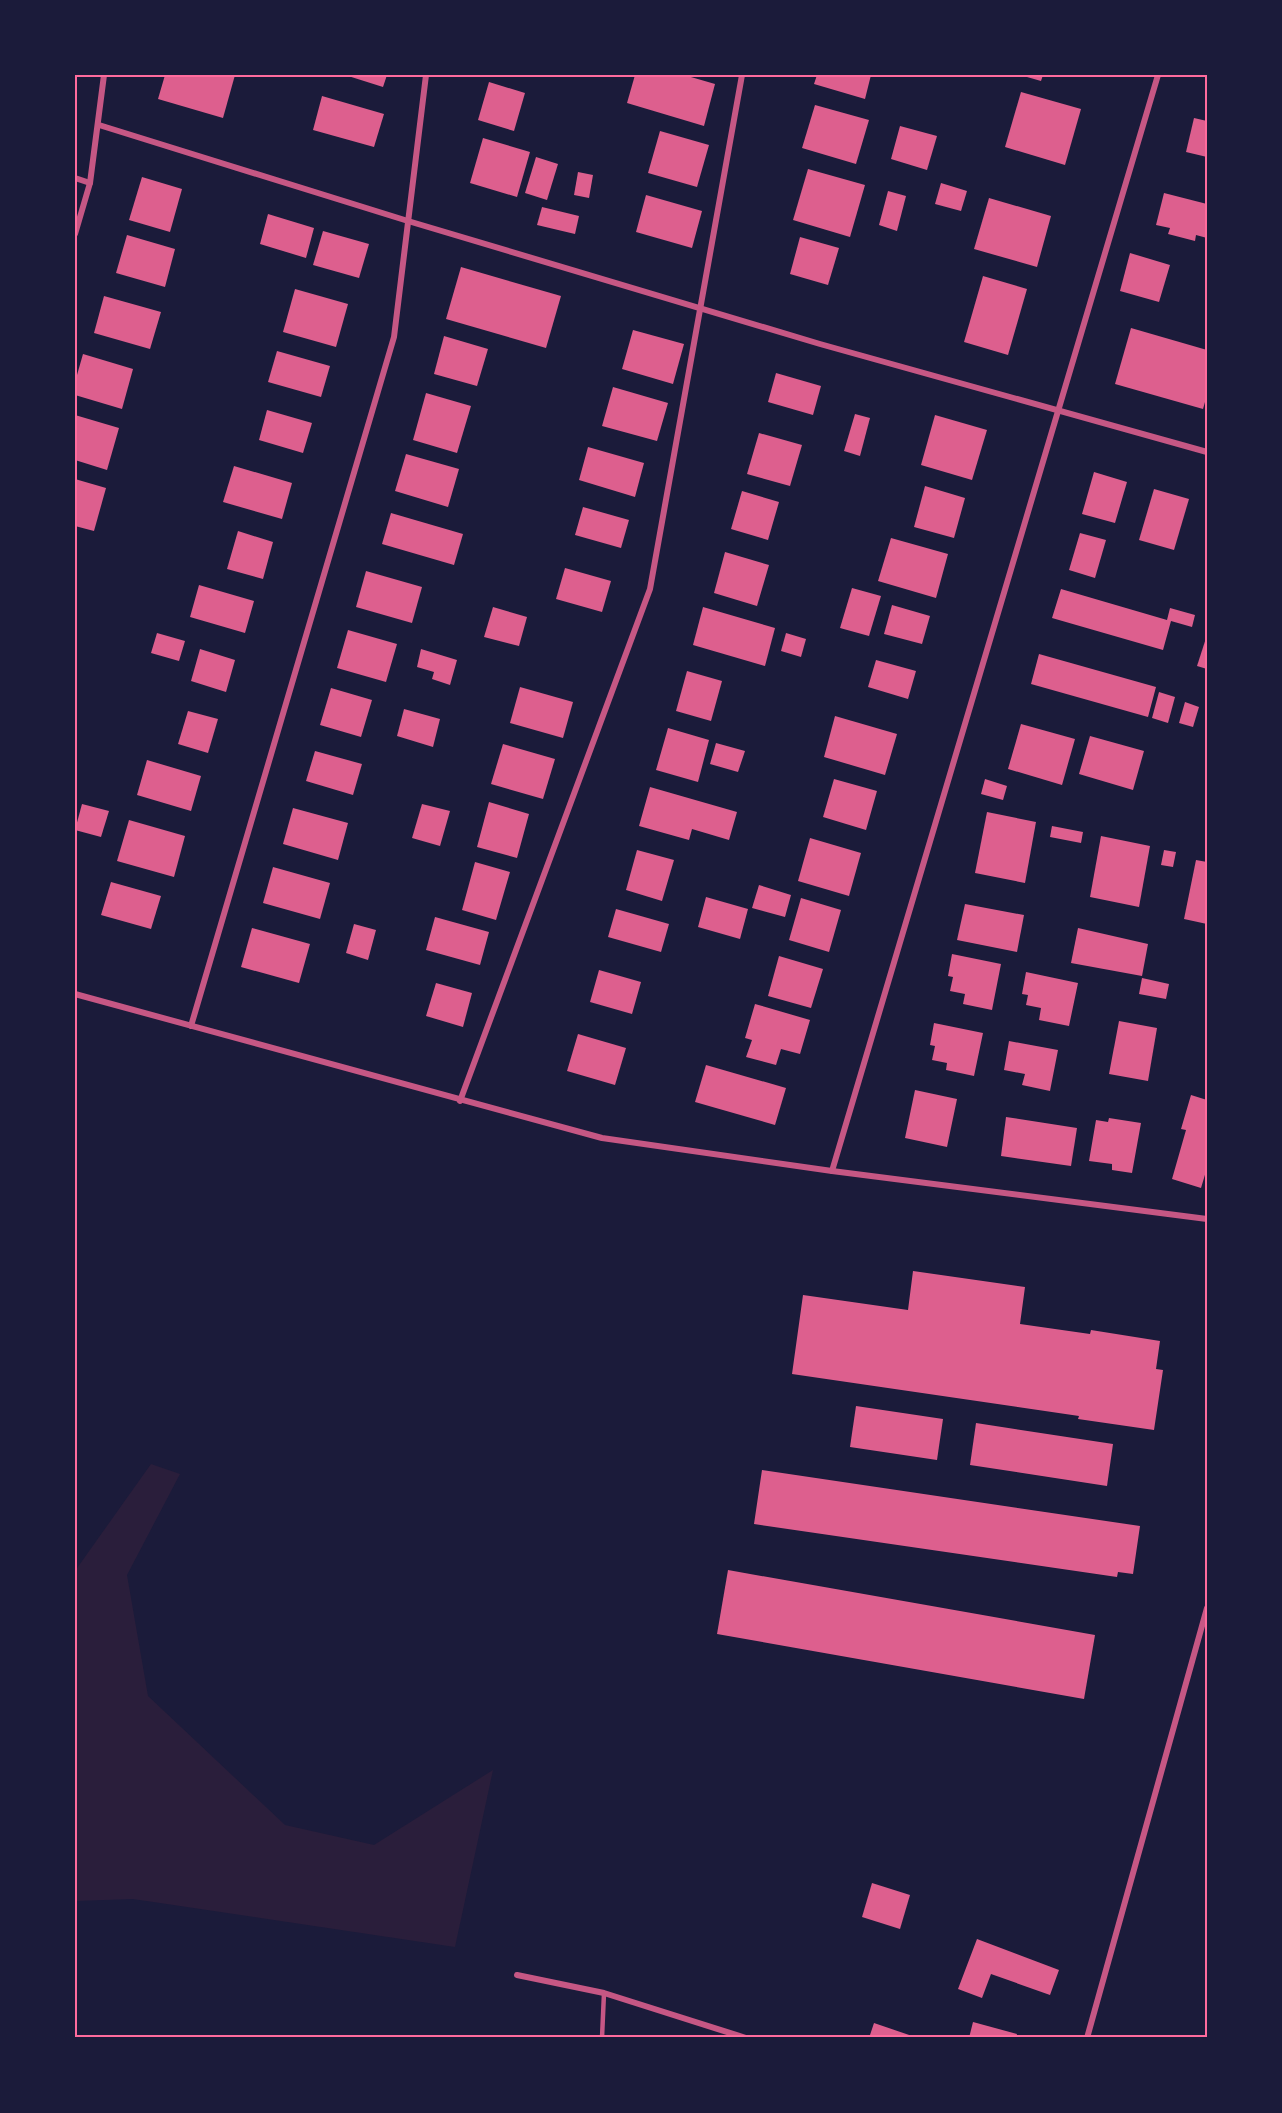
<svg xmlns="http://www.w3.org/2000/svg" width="1282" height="2113" viewBox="0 0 1282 2113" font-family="Commissioner,sans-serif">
<rect width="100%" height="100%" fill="#1b1b3a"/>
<!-- green -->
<polygon fill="#2a1e3b" points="151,1464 180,1474 127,1575 148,1696 285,1825 374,1845 493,1770 455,1947 133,1899 75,1901 75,1571"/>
<!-- building -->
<g fill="#dd5f8e">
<polygon points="165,75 235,75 223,118 158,99"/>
<polygon points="345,75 387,75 383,87"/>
<polygon points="635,75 684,75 715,84 704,126 627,103"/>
<polygon points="817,75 871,75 865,99 814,84"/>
<polygon points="1020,75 1043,75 1041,81"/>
<polygon points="489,82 525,93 514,131 478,120"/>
<polygon points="1021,92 1081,109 1065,165 1005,147"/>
<polygon points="322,96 384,114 374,147 313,130"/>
<polygon points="815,105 869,120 856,164 802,148"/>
<polygon points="1194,118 1207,121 1207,157 1186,152"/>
<polygon points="900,126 937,136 927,170 891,159"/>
<polygon points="660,131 709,145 697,187 648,173"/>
<polygon points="483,138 530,152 517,197 470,183"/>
<polygon points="536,157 558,164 547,200 525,193"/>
<polygon points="808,169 865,185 850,237 793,220"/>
<polygon points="578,172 593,175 589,198 574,195"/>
<polygon points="142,177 182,189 170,232 129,220"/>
<polygon points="941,183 967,191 961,211 935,204"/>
<polygon points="888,191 906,196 897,231 879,225"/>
<polygon points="1164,193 1207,204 1207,238 1196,235 1195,241 1168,234 1170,228 1156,225"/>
<polygon points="646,195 702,211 692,248 636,232"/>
<polygon points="989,198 1051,216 1037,267 974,249"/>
<polygon points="542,207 579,216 575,234 537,225"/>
<polygon points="268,214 314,228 306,258 260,244"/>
<polygon points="323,231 369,244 359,278 313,265"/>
<polygon points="127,235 175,249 165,287 116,273"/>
<polygon points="800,237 839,248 828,285 790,274"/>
<polygon points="1130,253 1170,265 1159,302 1120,291"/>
<polygon points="461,267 561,296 546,348 446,319"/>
<polygon points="983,276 1027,289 1008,355 964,342"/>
<polygon points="295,289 348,304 336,347 283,332"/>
<polygon points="104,296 161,312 150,349 94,333"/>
<polygon points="1131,328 1207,350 1207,395 1203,409 1115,384"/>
<polygon points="633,330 684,344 673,384 622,369"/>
<polygon points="444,336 488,349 477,386 434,374"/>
<polygon points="277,351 330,366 321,397 268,382"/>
<polygon points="83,354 133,369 122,409 75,395 75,382"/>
<polygon points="776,373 821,386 813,415 768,402"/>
<polygon points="613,387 668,403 657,441 602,426"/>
<polygon points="426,393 471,406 457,453 413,440"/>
<polygon points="267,410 312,423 303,453 259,440"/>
<polygon points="855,414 870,418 860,456 844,451"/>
<polygon points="75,415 119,428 107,470 75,460"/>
<polygon points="935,415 987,430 972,480 921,465"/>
<polygon points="759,433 802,445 790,486 747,474"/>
<polygon points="588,447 644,463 635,497 579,480"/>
<polygon points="406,454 459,469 448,507 395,491"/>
<polygon points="234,466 292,483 282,519 223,502"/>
<polygon points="1094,472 1127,482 1115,523 1082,514"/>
<polygon points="75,479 106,488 94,531 75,526"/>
<polygon points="925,486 965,498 954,538 914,527"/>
<polygon points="1154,489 1189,499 1174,550 1139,540"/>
<polygon points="742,491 779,502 768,540 731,529"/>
<polygon points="583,507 629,520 621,548 575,535"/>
<polygon points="391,513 463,534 454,565 382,544"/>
<polygon points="238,531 273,542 263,579 227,569"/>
<polygon points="1080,533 1106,540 1095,578 1069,570"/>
<polygon points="891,538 948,554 936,598 878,581"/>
<polygon points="725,552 769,565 757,606 714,593"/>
<polygon points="565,568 611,581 602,612 556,599"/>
<polygon points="366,571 422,587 412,623 356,607"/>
<polygon points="199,585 254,601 245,633 190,617"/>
<polygon points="852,588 881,596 869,636 840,628"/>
<polygon points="1061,589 1167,620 1170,608 1195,615 1192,627 1171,621 1163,650 1052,618"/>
<polygon points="892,605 930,616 922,644 884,634"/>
<polygon points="493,607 527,617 519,646 484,637"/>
<polygon points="703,607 775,628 765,666 693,645"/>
<polygon points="348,630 397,644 386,682 337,668"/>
<polygon points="157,633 185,641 179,661 151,653"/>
<polygon points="786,633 806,639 801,657 781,651"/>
<polygon points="1207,635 1207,669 1197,666"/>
<polygon points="200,649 235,660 226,692 191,681"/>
<polygon points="421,649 457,660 450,685 432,679 434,672 417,667"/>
<polygon points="1039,654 1156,687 1148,717 1031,684"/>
<polygon points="876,660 916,671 908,699 868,687"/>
<polygon points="687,671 722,681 711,721 676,711"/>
<polygon points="520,687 573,702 563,738 510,723"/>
<polygon points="331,688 372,700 361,737 320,725"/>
<polygon points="1159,692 1175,697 1168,723 1152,718"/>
<polygon points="1185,702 1199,707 1193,727 1179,723"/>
<polygon points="404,709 440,719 433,747 397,736"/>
<polygon points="188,711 218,719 208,753 178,744"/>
<polygon points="835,716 897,734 885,775 824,757"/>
<polygon points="1021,724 1075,739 1062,785 1008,769"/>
<polygon points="668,728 709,740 698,782 656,770"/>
<polygon points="1090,736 1144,751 1133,790 1079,774"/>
<polygon points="716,743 745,751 738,772 710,764"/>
<polygon points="503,744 555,759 543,799 491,784"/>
<polygon points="315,751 362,764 353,795 306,781"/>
<polygon points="147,760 201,776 191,811 137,795"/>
<polygon points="834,779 877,791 866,830 823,817"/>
<polygon points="985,779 1007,786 1003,800 981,794"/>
<polygon points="650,787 737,812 729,840 692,829 689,840 639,826"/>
<polygon points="489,802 529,814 517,858 477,847"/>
<polygon points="82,804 109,811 101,837 75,830"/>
<polygon points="422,804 450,811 440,846 412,838"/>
<polygon points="293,808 348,823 338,860 283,844"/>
<polygon points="987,812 1036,822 1025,883 975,873"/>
<polygon points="129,820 185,836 174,877 117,861"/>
<polygon points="1052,826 1083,832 1081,843 1050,837"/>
<polygon points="1101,836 1150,846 1139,907 1090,897"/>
<polygon points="810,838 861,853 849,896 798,881"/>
<polygon points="637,850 674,860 662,901 626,890"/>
<polygon points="1164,850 1176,852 1173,867 1161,865"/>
<polygon points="1196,860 1207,862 1207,924 1184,919"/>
<polygon points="475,862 510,872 496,920 462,910"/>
<polygon points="273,867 330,883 320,919 263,903"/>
<polygon points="111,882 161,896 151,929 101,915"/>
<polygon points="759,885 791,895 785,917 752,908"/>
<polygon points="706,897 748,909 740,939 698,927"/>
<polygon points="801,898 841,910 829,952 789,940"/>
<polygon points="965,904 1024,915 1017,952 957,940"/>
<polygon points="616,909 669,924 661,952 608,937"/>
<polygon points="435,917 489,932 480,965 426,950"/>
<polygon points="354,924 376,930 368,960 346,953"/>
<polygon points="252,928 310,944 299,983 241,967"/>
<polygon points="1078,928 1148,944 1142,976 1071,963"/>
<polygon points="952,954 1001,964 992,1010 963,1004 965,994 950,991 953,977 948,976"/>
<polygon points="779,956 823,969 811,1008 768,996"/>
<polygon points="599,970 641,982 632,1014 590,1002"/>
<polygon points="1026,972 1078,983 1069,1026 1039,1020 1041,1008 1026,1005 1028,995 1022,994"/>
<polygon points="1142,978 1169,984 1166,999 1139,994"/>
<polygon points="436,983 472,993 463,1027 426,1016"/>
<polygon points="755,1004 810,1020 800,1054 781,1049 776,1065 746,1057 752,1040 745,1038"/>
<polygon points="1119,1021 1157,1028 1148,1081 1109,1074"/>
<polygon points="934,1023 983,1033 974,1076 946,1070 947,1063 932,1060 935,1046 930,1045"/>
<polygon points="578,1034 626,1048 615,1085 567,1071"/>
<polygon points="1009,1041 1058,1050 1050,1091 1022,1085 1025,1074 1004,1070"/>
<polygon points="706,1065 786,1088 775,1125 695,1102"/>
<polygon points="915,1090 957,1099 947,1147 905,1138"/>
<polygon points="1191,1095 1207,1100 1207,1168 1201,1188 1172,1179 1186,1130 1181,1129"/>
<polygon points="1006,1117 1077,1128 1071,1166 1001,1156"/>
<polygon points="1109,1118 1141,1123 1132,1173 1112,1170 1112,1164 1089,1161 1096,1120 1108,1122"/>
<polygon points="913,1271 1025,1287 1020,1324 1090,1334 1091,1330 1160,1341 1156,1369 1163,1370 1154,1430 1078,1419 1079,1416 792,1374 803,1295 908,1310"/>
<polygon points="856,1406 943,1419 937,1460 850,1447"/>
<polygon points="976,1423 1113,1444 1107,1486 970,1465"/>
<polygon points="762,1470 1140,1526 1133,1574 1118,1572 1117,1577 754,1524"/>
<polygon points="728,1570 1095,1635 1084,1699 717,1634"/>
<polygon points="872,1883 910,1895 900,1929 862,1917"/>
<polygon points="977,1939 1059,1970 1050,1995 991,1974 982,1998 958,1989"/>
<polygon points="973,2022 1017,2034 1016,2038 969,2038"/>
<polygon points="874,2023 918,2038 869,2038"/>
</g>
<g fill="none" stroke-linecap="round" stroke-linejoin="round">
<!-- service -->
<polyline stroke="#c65784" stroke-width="4.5" points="602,2038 604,1993"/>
<!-- minor -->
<g stroke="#c65784" stroke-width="6">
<polyline points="99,125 408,221 820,344 1207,452"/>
<polyline points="75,178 90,183"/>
<polyline points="75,234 90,183 104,75"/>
<polyline points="75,994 602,1138 832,1171 1207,1219"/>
<polyline points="191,1026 394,337 426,75"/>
<polyline points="460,1101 650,589 742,75"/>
<polyline points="832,1171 1158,75"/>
<polyline points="517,1975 604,1993 746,2038"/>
<polyline points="1087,2038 1207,1608"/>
</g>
</g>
<!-- border -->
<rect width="1282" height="2113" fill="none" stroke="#1b1b3a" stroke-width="153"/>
<rect x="76" y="76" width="1130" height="1960" fill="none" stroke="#ff6b9d" stroke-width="2"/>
</svg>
